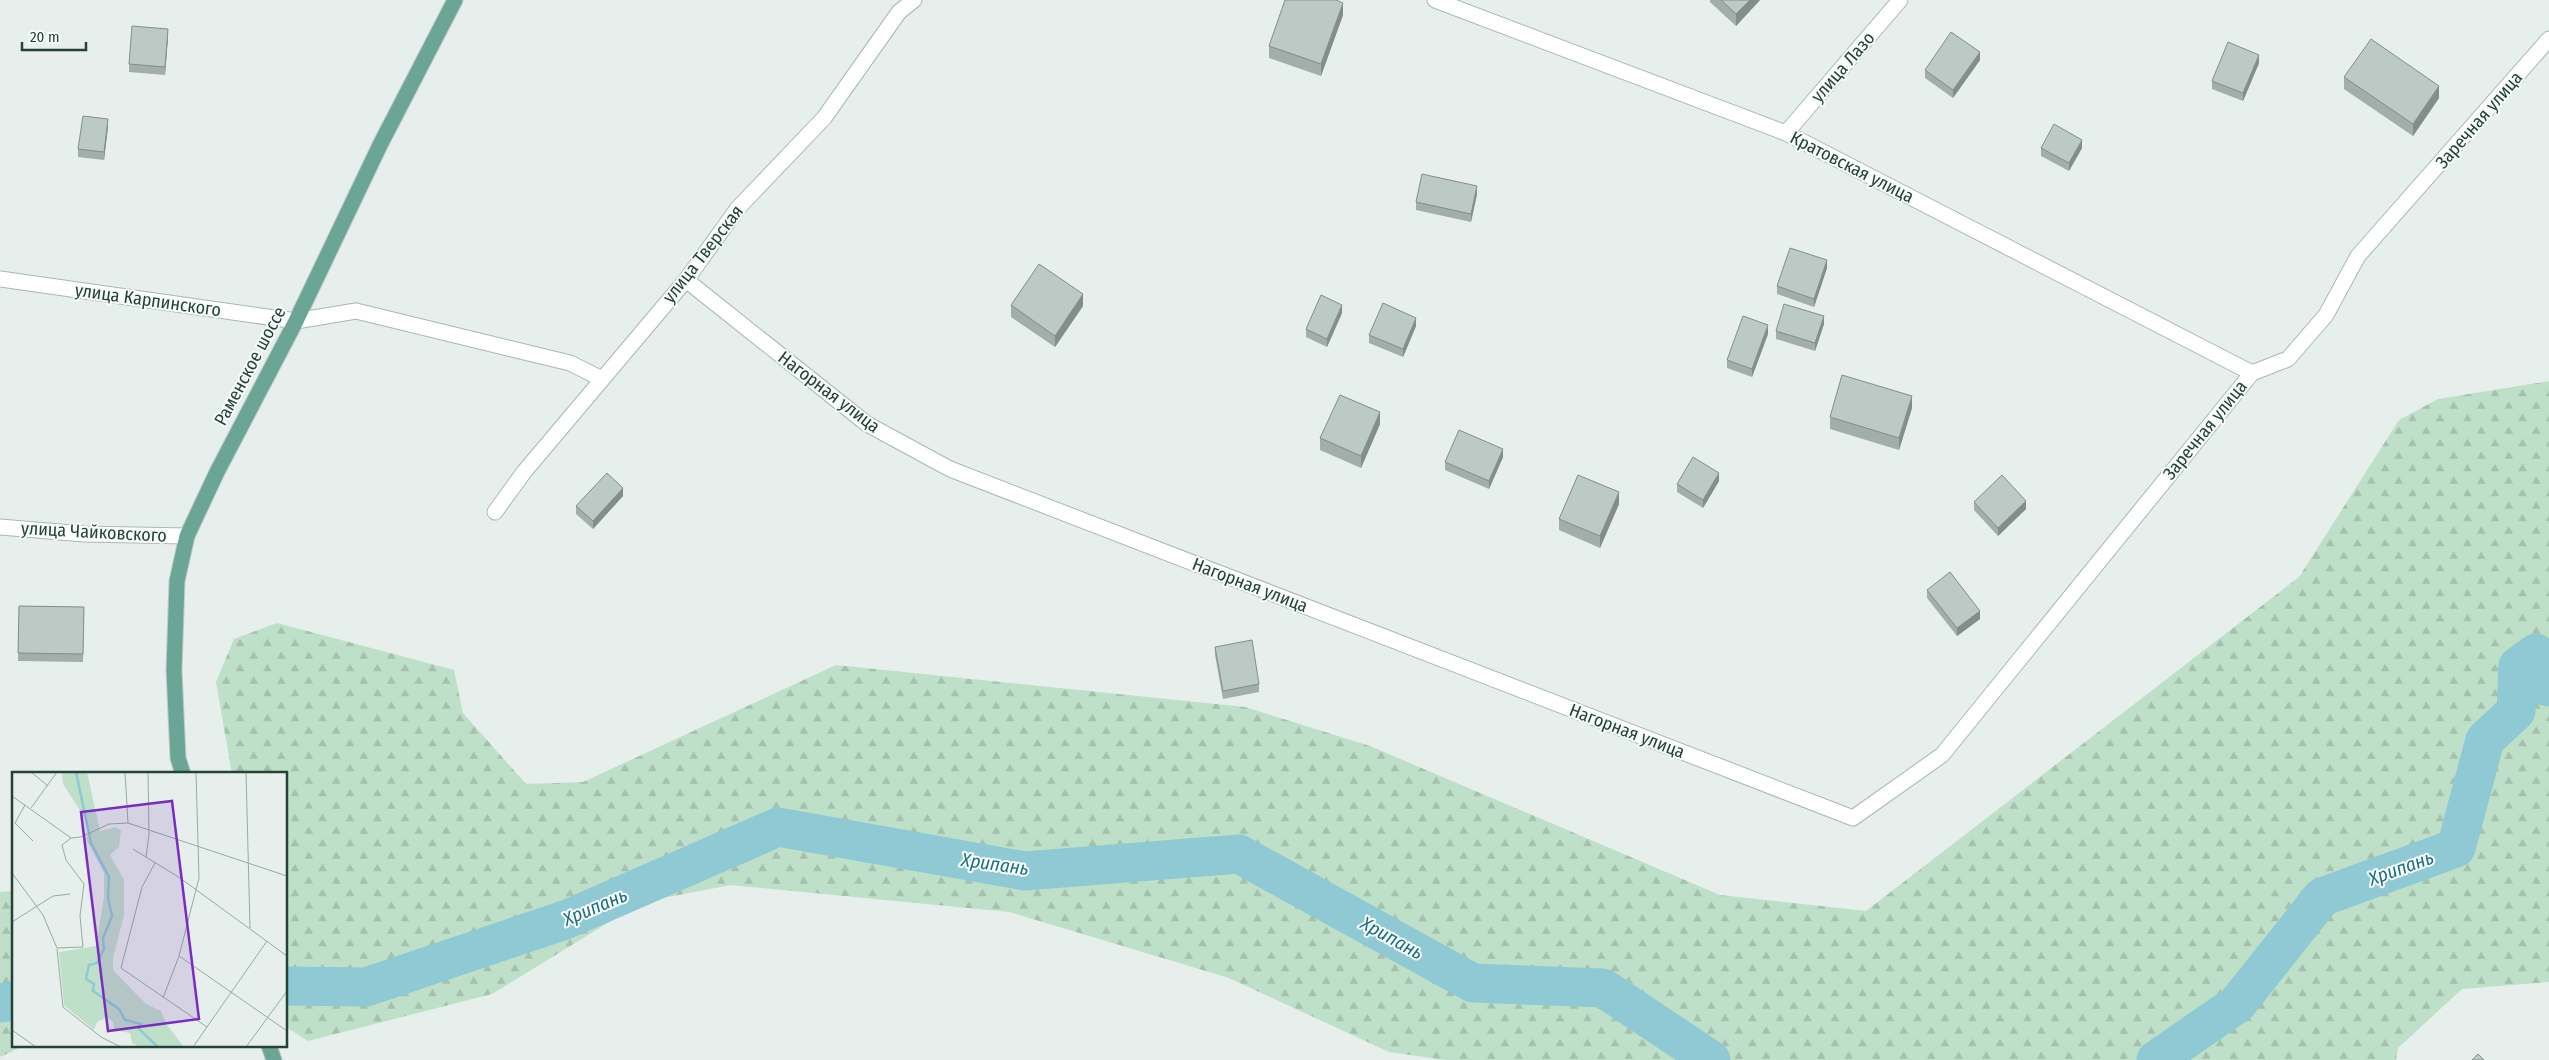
<svg xmlns="http://www.w3.org/2000/svg" width="2549" height="1060" viewBox="0 0 2549 1060" font-family="'Fira Sans Condensed',sans-serif">
<defs>
<pattern id="forest-firs" width="22" height="20" patternUnits="userSpaceOnUse" patternTransform="scale(1.25)"><rect width="22" height="20" fill="#bfe0c8"/><path d="M5 1l3.5 6h-7zM16 11l3.5 6h-7z" fill="#a4c1ad"/></pattern>
</defs>
<rect width="100%" height="100%" fill="#e6efeb"/>
<!-- forest -->
<g fill="url(#forest-firs)">
<polygon points="2549,381 2549,982 2462,989 2398,1048 2396,1060 1445,1060 1389,1052 1229,978 1009,912 731,885 642,902 492,994 308,1041 286,1027 286,774 232,774 216,682 234,639 277,623 454,670 463,713 526,784 583,782 836,665 1245,707 1370,746 1720,895 1866,911 2299,577 2399,420 2438,399"/>
<polygon points="14,891 14,1046 23,1046 0,1057 0,892"/>
</g>
<g fill="none" stroke-linecap="round" stroke-linejoin="round">
<!-- river -->
<g stroke="#8ec9d4" stroke-width="39">
<polyline points="286,986 366,987 565,920 778,827 1025,871 1239,854 1473,983 1603,988 1711,1060"/>
<polyline points="0,1003 14,1001"/>
<polyline points="2156,1060 2237,1004 2322,897 2456,848 2485,740 2516,711 2518,666 2536,653 2544,686 2549,687"/>
</g>
<!-- minor casing -->
<g stroke="#a8b8b2" stroke-width="17">
<g id="minor">
<polyline points="1435,0 1786,133 2252,373"/>
<polyline points="1786,133 1900,0"/>
<polyline points="0,279 296,321 356,311 570,363 602,379"/>
<polyline points="686,280 867,424 950,469 1853,818 1942,755 2252,373 2288,359 2326,315 2358,256 2549,39"/>
<polyline points="495,512 524,472 686,280 738,208 824,118 899,12 914,0"/>
<polyline points="0,527 84,534 187,536"/>
</g>
</g>
<!-- major casing -->
<g stroke="#c2cac8" stroke-width="17">
<g id="major">
<polyline points="183,774 178,758 174,670 177,581 187,536 217,472 296,321 380,145 455,0"/>
<polyline points="269,1046 274,1060"/>
</g>
</g>
<!-- minor -->
<use href="#minor" stroke="#fff" stroke-width="15"/>
<!-- major -->
<use href="#major" stroke="#6aa596" stroke-width="15"/>
</g>
<!-- wall -->
<g fill="#a1aea9">
<polygon points="1710,0 1760,0 1736,26 1710,2"/>
<polygon points="1343,15 1321,76 1269,58 1269,46"/>
<polygon points="168,37 165,75 129,72 129,64"/>
<polygon points="1980,60 1953,98 1925,78 1925,70"/>
<polygon points="2259,63 2243,101 2212,89 2212,81"/>
<polygon points="2344,77 2439,98 2413,136 2344,89"/>
<polygon points="108,127 104,160 78,157 78,149"/>
<polygon points="2041,148 2082,148 2069,171 2041,156"/>
<polygon points="1477,194 1471,222 1416,210 1416,202"/>
<polygon points="1827,268 1814,307 1777,294 1777,286"/>
<polygon points="1011,305 1083,306 1055,347 1011,317"/>
<polygon points="1342,313 1327,347 1306,337 1306,329"/>
<polygon points="1824,324 1815,351 1776,339 1776,331"/>
<polygon points="1416,326 1403,357 1369,343 1369,335"/>
<polygon points="1768,334 1752,377 1727,368 1727,360"/>
<polygon points="1912,408 1899,450 1830,429 1830,417"/>
<polygon points="1380,424 1361,468 1320,450 1320,438"/>
<polygon points="1503,457 1489,489 1445,470 1445,462"/>
<polygon points="1719,481 1703,508 1677,492 1677,484"/>
<polygon points="623,496 593,529 576,514 576,506"/>
<polygon points="1974,502 2026,509 1998,536 1974,510"/>
<polygon points="1619,504 1600,548 1559,530 1559,519"/>
<polygon points="1927,590 1980,619 1957,636 1927,598"/>
<polygon points="19,606 84,607 83,662 18,661"/>
<polygon points="1215,647 1259,684 1259,692 1223,699 1215,655"/>
</g>
<!-- shaded-wall -->
<g fill="#838d89">
<polygon points="1750,0 1760,0 1736,26 1736,14"/>
<polygon points="1343,3 1343,15 1321,76 1321,64"/>
<polygon points="168,29 168,37 165,75 165,67"/>
<polygon points="1980,52 1980,60 1953,98 1953,90"/>
<polygon points="2259,55 2259,63 2243,101 2243,93"/>
<polygon points="2439,86 2439,98 2413,136 2413,124"/>
<polygon points="108,119 108,127 104,160 104,152"/>
<polygon points="2082,140 2082,148 2069,171 2069,163"/>
<polygon points="1477,186 1477,194 1471,222 1471,214"/>
<polygon points="1827,260 1827,268 1814,307 1814,299"/>
<polygon points="1083,294 1083,306 1055,347 1055,336"/>
<polygon points="1342,305 1342,313 1327,347 1327,339"/>
<polygon points="1824,316 1824,324 1815,351 1815,343"/>
<polygon points="1416,318 1416,326 1403,357 1403,349"/>
<polygon points="1768,325 1768,334 1752,377 1752,369"/>
<polygon points="1912,396 1912,408 1899,450 1899,438"/>
<polygon points="1380,412 1380,424 1361,468 1361,456"/>
<polygon points="1503,449 1503,457 1489,489 1489,481"/>
<polygon points="1719,473 1719,481 1703,508 1703,500"/>
<polygon points="623,488 623,496 593,529 593,521"/>
<polygon points="1619,492 1619,504 1600,548 1600,536"/>
<polygon points="2026,501 2026,509 1998,536 1998,528"/>
<polygon points="1980,611 1980,619 1957,636 1957,628"/>
</g>
<!-- building -->
<g fill="#bbcac4" stroke="#838d89">
<polygon points="1285,0 1336,0 1343,3 1321,64 1269,46"/>
<polygon points="1721,0 1750,0 1736,14"/>
<polygon points="132,26 168,29 165,67 129,64"/>
<polygon points="1951,32 1980,52 1953,90 1925,70"/>
<polygon points="2371,39 2439,86 2413,124 2344,77"/>
<polygon points="2228,42 2259,55 2243,93 2212,81"/>
<polygon points="83,116 108,119 104,152 78,149"/>
<polygon points="2054,124 2082,140 2069,163 2041,148"/>
<polygon points="1422,174 1477,186 1471,214 1416,202"/>
<polygon points="1790,248 1827,260 1814,299 1777,286"/>
<polygon points="1039,264 1083,294 1055,336 1011,305"/>
<polygon points="1321,295 1342,305 1327,339 1306,329"/>
<polygon points="1383,303 1416,318 1403,349 1369,335"/>
<polygon points="1784,304 1824,316 1815,343 1776,331"/>
<polygon points="1743,316 1768,325 1752,369 1727,360"/>
<polygon points="1842,375 1912,396 1899,438 1830,417"/>
<polygon points="1340,395 1380,412 1361,456 1320,438"/>
<polygon points="1459,430 1503,449 1489,481 1445,462"/>
<polygon points="1693,457 1719,473 1703,500 1677,484"/>
<polygon points="607,473 623,488 593,521 576,506"/>
<polygon points="1578,475 1619,492 1600,536 1559,519"/>
<polygon points="2002,475 2026,501 1998,528 1974,502"/>
<polygon points="1950,572 1980,611 1957,628 1927,590"/>
<polygon points="19,606 84,607 83,654 18,653"/>
<polygon points="1252,640 1259,684 1223,691 1215,647"/>
<polygon points="2478,1054 2484,1060 2472,1060"/>
</g>
<g text-anchor="middle" dominant-baseline="central" stroke-width="4" stroke-linejoin="round" paint-order="stroke">
<!-- street labels -->
<g font-size="18" fill="#24423a" stroke="#f7fbf9">
<text transform="translate(1843 67) rotate(-49)">улица Лазо</text>
<text transform="translate(2479 120) rotate(-49)">Заречная улица</text>
<text transform="translate(1852 167) rotate(27)">Кратовская улица</text>
<text transform="translate(703 254) rotate(-52)">улица Тверская</text>
<text transform="translate(148 300) rotate(8)">улица Карпинского</text>
<text transform="translate(250 366) rotate(-62)">Раменское шоссе</text>
<text transform="translate(829 392) rotate(37)">Нагорная улица</text>
<text transform="translate(2205 430) rotate(-51)">Заречная улица</text>
<text transform="translate(94 532) rotate(3)">улица Чайковского</text>
<text transform="translate(1250 585) rotate(21)">Нагорная улица</text>
<text transform="translate(1627 731) rotate(21)">Нагорная улица</text>
</g>
<!-- water labels -->
<g font-size="19" font-style="italic" fill="#1c6f80" stroke="#f7fbf9">
<text transform="translate(995 864) rotate(8)">Хрипань</text>
<text transform="translate(2401 868) rotate(-20)">Хрипань</text>
<text transform="translate(595 907) rotate(-23)">Хрипань</text>
<text transform="translate(1392 938) rotate(29)">Хрипань</text>
</g>
</g>
<!-- overview -->
<g transform="translate(12 772)">
<rect width="275" height="275" fill="#e6efeb"/>
<path d="M50,0h25l13,59 16,-4 5,4 -2,16 -9,8 14,25v35l-11,43v12l33,34 15,7 6,14 17,22h-44l-8,-4 -2,-10 -16,-3 -1,-8 -6,-5 -10,5 -3,8 -30,-25 -5,-53 37,-6 8,-49v-24l-18,-34 3,-7 -3,-12 -23,-36z" fill="#bfe0c8"/>
<path fill="none" stroke="#8ec9d4" stroke-width="2.5" d="M64,0l15,71 18,34 -1,21 4,18 -9,22 1,11 -7,14 -8,2 -3,14 8,5 -1,7 26,18 6,11 16,4 -2,5 19,18"/>
<path fill="none" stroke="#98aaa4" stroke-width="1" d="M19,0l17,14M113,0l3,51M234,0l4,156M0,24l59,42 10,-1 28,-13 19,-1 159,53M13,33l-10,18 18,18M19,36l26,-36M121,77l47,29 107,78M134,85l3,-22 -1,-63M143,91l-13,24 -21,81 86,59M0,101l31,42 14,33 26,-1 -3,-31 4,-32 -18,-24 -4,-15 9,-7M0,150l41,-26 17,-2M45,177l6,58 38,30 20,10M167,184l108,75M151,226l16,-42 20,-78 -3,-106M0,258l24,17M181,275l74,-106M234,275l41,-56"/>
<path fill="#7b2cbf" fill-opacity="0.15" stroke="#7b2cbf" stroke-width="2.5" d="M160,29l27,218 -91,12 -27,-219z"/>
<rect width="275" height="275" fill="none" stroke="#24423a" stroke-width="2.5"/>
</g>
<!-- scale -->
<path d="M22 42v8h64v-8" fill="none" stroke="#24423a" stroke-width="2.5"/>
<text x="30" y="42" font-size="15" fill="#24423a" stroke="#f7fbf9" stroke-width="4" paint-order="stroke">20 m</text>
</svg>
